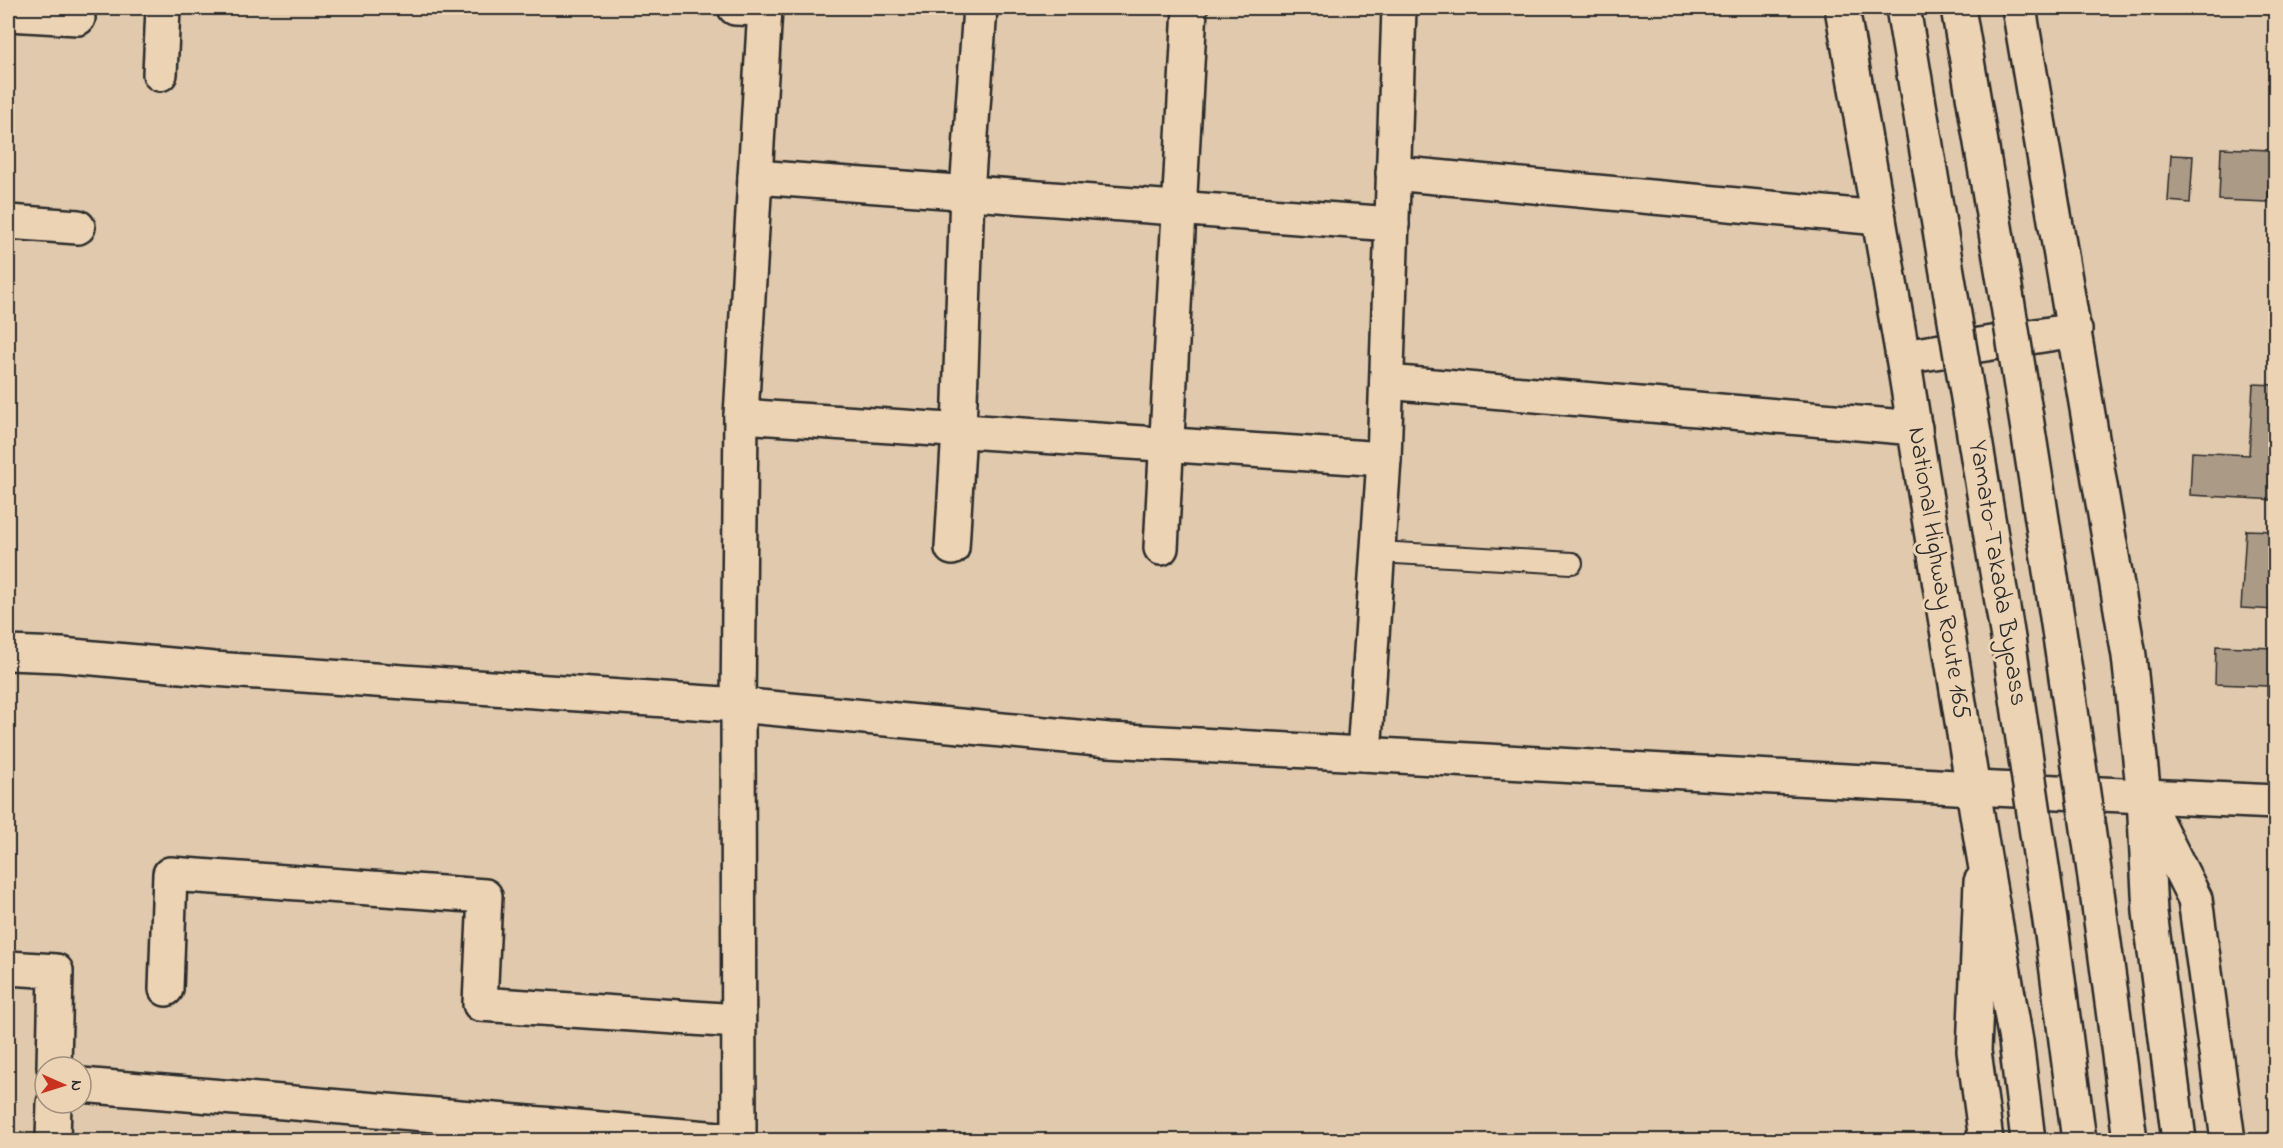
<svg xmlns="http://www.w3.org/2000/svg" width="2283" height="1148" viewBox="0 0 2283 1148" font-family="'Indie Flower',sans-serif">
<rect width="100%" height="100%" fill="#e0c9ac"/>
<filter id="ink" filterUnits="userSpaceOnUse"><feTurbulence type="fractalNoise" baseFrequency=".0167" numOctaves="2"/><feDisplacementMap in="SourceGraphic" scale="12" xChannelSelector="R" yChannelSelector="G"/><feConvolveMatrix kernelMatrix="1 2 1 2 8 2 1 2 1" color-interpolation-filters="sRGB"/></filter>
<g filter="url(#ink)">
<!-- building -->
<g fill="#ab9a86" stroke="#2b2b2b" stroke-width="1.5">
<polygon points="2221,148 2270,150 2268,202 2219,200"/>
<polygon points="2171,155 2193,156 2190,203 2168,201"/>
<polygon points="2253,384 2276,385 2276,500 2190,495 2192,452 2249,455"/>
<polygon points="2246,530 2276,531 2276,610 2241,608"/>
<polygon points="2216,646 2276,648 2276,695 2267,695 2267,686 2215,684"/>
</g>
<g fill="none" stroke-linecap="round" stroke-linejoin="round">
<!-- lane casing -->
<g stroke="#2b2b2b" stroke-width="24">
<polyline id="lane" points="1378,552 1572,563"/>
</g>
<!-- street casing -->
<g stroke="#2b2b2b" stroke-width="38">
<g id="street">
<polyline points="735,8 765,9"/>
<polyline points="8,14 78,18"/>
<polyline points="160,74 163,8"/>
<polyline points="1393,173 1879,218"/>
<polyline points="755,177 1392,224"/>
<polyline points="8,222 78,227"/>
<polyline points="1903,357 2075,330"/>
<polyline points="1387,382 1915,428"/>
<polyline points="741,416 1384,459"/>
<polyline points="952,548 959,430 967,192 980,8"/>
<polyline points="1161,548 1190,8"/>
<polyline points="8,653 61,655 214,669 738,705 1109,740 1973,788 2276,802"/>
<polyline points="1364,754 1384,459 1399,8"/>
<polyline points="2144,797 2195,899 2228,1140"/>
<polyline points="1981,882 1974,1051 1986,1140"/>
<polyline points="8,968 56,971 54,1067"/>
<polyline points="166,989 170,874 485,896 480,1004 738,1021"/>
<polyline points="81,1085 732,1140"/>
<polyline points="53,1140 54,1103"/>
<polyline points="739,1140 738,705 741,416 765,8"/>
</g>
</g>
<!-- highway casing -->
<g stroke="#2b2b2b" stroke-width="38">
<g id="highway">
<polyline points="1842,8 1903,357 1983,851 2016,1041 2028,1140"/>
<polyline points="2019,8 2129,656 2144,797 2150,912 2179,1140"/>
</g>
</g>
<!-- lane -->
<use href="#lane" stroke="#ecd3b4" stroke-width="20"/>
<!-- street -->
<use href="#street" stroke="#ecd3b4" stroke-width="33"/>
<!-- highway -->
<use href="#highway" stroke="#ecd3b4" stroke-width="33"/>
<!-- highway-bridge casing -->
<g stroke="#2b2b2b" stroke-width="38" stroke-linecap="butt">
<g id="highway-bridge">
<polyline points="1903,8 2008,638 2053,941 2079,1140"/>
<path d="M1958,8c65,376 124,753 172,1132"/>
</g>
</g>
<!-- highway-bridge -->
<use href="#highway-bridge" stroke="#ecd3b4" stroke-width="33"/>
</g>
</g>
<g text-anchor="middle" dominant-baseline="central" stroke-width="6" stroke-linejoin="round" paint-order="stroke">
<!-- street labels -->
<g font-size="26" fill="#2b2b2b" stroke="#ecd3b4">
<text transform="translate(1938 573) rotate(81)">National Highway Route 165</text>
<text transform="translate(1997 573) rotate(81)">Yamato-Takada Bypass</text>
</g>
</g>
<!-- margin -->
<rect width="2283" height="1148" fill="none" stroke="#ecd3b4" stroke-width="30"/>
<rect x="15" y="15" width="2253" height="1118" fill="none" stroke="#2b2b2b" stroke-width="2" filter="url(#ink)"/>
<!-- north arrow -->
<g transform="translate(63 1085) rotate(93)"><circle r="28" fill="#ecd3b4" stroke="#9f907d" stroke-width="1.5"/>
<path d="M0-4.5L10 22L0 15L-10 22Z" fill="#c8321e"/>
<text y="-9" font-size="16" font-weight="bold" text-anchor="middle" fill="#2b2b2b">N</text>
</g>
</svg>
